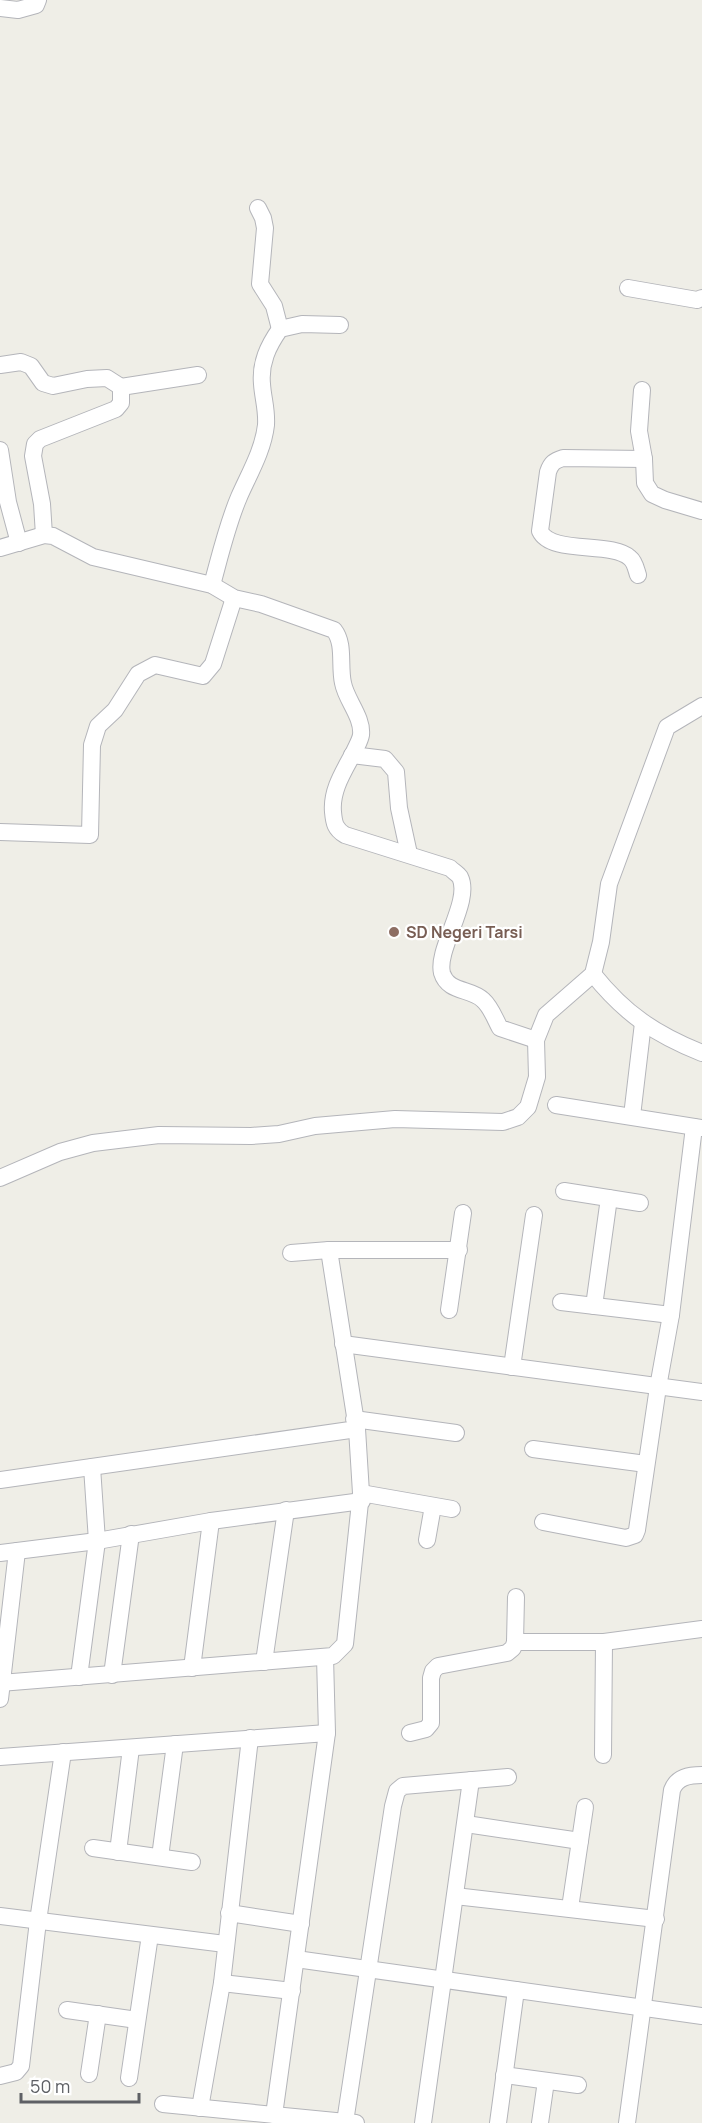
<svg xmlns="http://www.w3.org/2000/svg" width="702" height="2123" viewBox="0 0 702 2123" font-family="Manrope,sans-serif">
<rect width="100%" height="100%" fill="#efeee7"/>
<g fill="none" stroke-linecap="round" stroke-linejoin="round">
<!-- minor casing -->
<g stroke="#b4b5ba" stroke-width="18">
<g id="minor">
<polyline points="0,8 18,10 36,5 38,0"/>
<polyline points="258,208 263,218 265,228 260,284 274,306 280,329"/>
<polyline points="628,288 697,300 702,298"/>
<polyline points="0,365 21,362 31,366 43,383 53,386 87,379 107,378 121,387 198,375"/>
<polyline points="642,390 639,431 644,459 645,483 652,494 665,500 702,511"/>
<polyline points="0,450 8,502 19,543"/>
<polyline points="44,535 42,504 33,456 35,444 40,439 116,409 121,403 121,387"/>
<path d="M0,548l44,-13 9,1 40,21 119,28 22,13 27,6 73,26c11,14 5,35 9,53 3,17 20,34 18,52 -1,6 -5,12 -7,17 -10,19 -23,38 -21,60 1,11 2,17 12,23l105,33c3,3 8,6 10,9 12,24 -24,72 -18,96 6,20 29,15 41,27 8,7 12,19 17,28l36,12"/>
<path d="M638,575c-2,-6 -3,-13 -8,-17 -18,-17 -79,-3 -90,-27l8,-59c3,-9 6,-11 15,-14l81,1"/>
<path d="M212,585c8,-29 15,-60 27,-88 10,-23 24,-46 27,-72 1,-16 -3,-26 -4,-41 -2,-21 6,-38 18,-55l22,-5 38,1"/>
<polyline points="352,755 385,759 396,772 399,808 409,854"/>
<polyline points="0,832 90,835 92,745 98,726 115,710 138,674 155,665 203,676 213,664 234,598"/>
<path d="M593,974c32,40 62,60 109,79"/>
<polyline points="556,1105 702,1128"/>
<polyline points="632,1116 643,1023"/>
<polyline points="0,1178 60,1152 93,1143 159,1135 251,1136 279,1134 315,1126 395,1119 503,1122 518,1117 528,1107 537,1077 536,1040 546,1015 593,974 601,942 609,884 667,727 702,706"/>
<polyline points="564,1191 640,1203"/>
<polyline points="291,1253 329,1250 459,1250"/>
<polyline points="561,1302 671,1315"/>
<polyline points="594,1306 609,1198"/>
<polyline points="449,1310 463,1213"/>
<polyline points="343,1344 702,1392"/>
<polyline points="512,1367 534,1215"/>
<polyline points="354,1419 456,1433"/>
<polyline points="533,1449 646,1464"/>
<polyline points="0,1480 357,1429"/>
<polyline points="361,1493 452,1509"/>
<polyline points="543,1522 626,1538 635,1535 637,1530 658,1387 671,1315 694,1127"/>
<polyline points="427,1540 433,1506"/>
<polyline points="0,1553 97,1541 211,1521 362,1501"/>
<polyline points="516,1597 515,1642 604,1642 702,1629"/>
<polyline points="325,1657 327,1733"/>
<polyline points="264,1662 286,1510"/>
<polyline points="192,1668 211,1521"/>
<polyline points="112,1675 131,1534"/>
<polyline points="79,1677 97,1541 92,1467"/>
<polyline points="0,1683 333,1656 345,1644 361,1493 357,1429 329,1250"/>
<polyline points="0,1699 17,1551"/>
<polyline points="410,1733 426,1729 431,1723 431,1678 433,1671 438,1666 507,1653 513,1648 515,1642"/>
<polyline points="603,1755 604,1642"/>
<polyline points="0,1757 327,1733 274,2115"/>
<polyline points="466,1824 580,1841"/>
<polyline points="93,1848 192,1862"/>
<polyline points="118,1852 131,1748"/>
<polyline points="160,1857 175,1744"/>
<polyline points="455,1896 656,1919"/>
<polyline points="570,1908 585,1807"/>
<polyline points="229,1913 301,1924"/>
<polyline points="0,1916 225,1944"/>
<polyline points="296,1959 702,2016"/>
<polyline points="222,1983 292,1991"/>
<polyline points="67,2010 137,2020"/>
<polyline points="89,2074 98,2014"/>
<polyline points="504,2075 578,2085"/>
<polyline points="0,2076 16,2072 21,2066 38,1921 63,1752"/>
<polyline points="129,2078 150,1935"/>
<polyline points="163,2104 356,2123"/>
<polyline points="200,2108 222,1983 250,1738"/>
<polyline points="345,2122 393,1806 397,1791 403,1786 508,1777"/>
<polyline points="423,2123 471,1780"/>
<polyline points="498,2123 516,1990"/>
<polyline points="540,2123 546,2081"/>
<path d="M627,2123l45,-333c5,-13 17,-15 30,-15"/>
</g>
</g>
<!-- minor -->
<use href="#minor" stroke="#fff" stroke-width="16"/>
</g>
<!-- markers -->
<circle fill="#8d6e63" stroke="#fff" stroke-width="2" cx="394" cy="932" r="6"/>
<g text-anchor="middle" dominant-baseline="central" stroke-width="4.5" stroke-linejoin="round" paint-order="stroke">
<!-- education labels -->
<g font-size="16" font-weight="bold" fill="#785e54" stroke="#fff" text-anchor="start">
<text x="406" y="932">SD Negeri Tarsi</text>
</g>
</g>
<!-- scale -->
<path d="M21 2093v9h118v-9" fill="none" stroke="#5e6065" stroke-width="3"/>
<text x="30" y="2093" font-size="18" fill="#5e6065" stroke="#ffffff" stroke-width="4.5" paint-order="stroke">50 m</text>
</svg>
